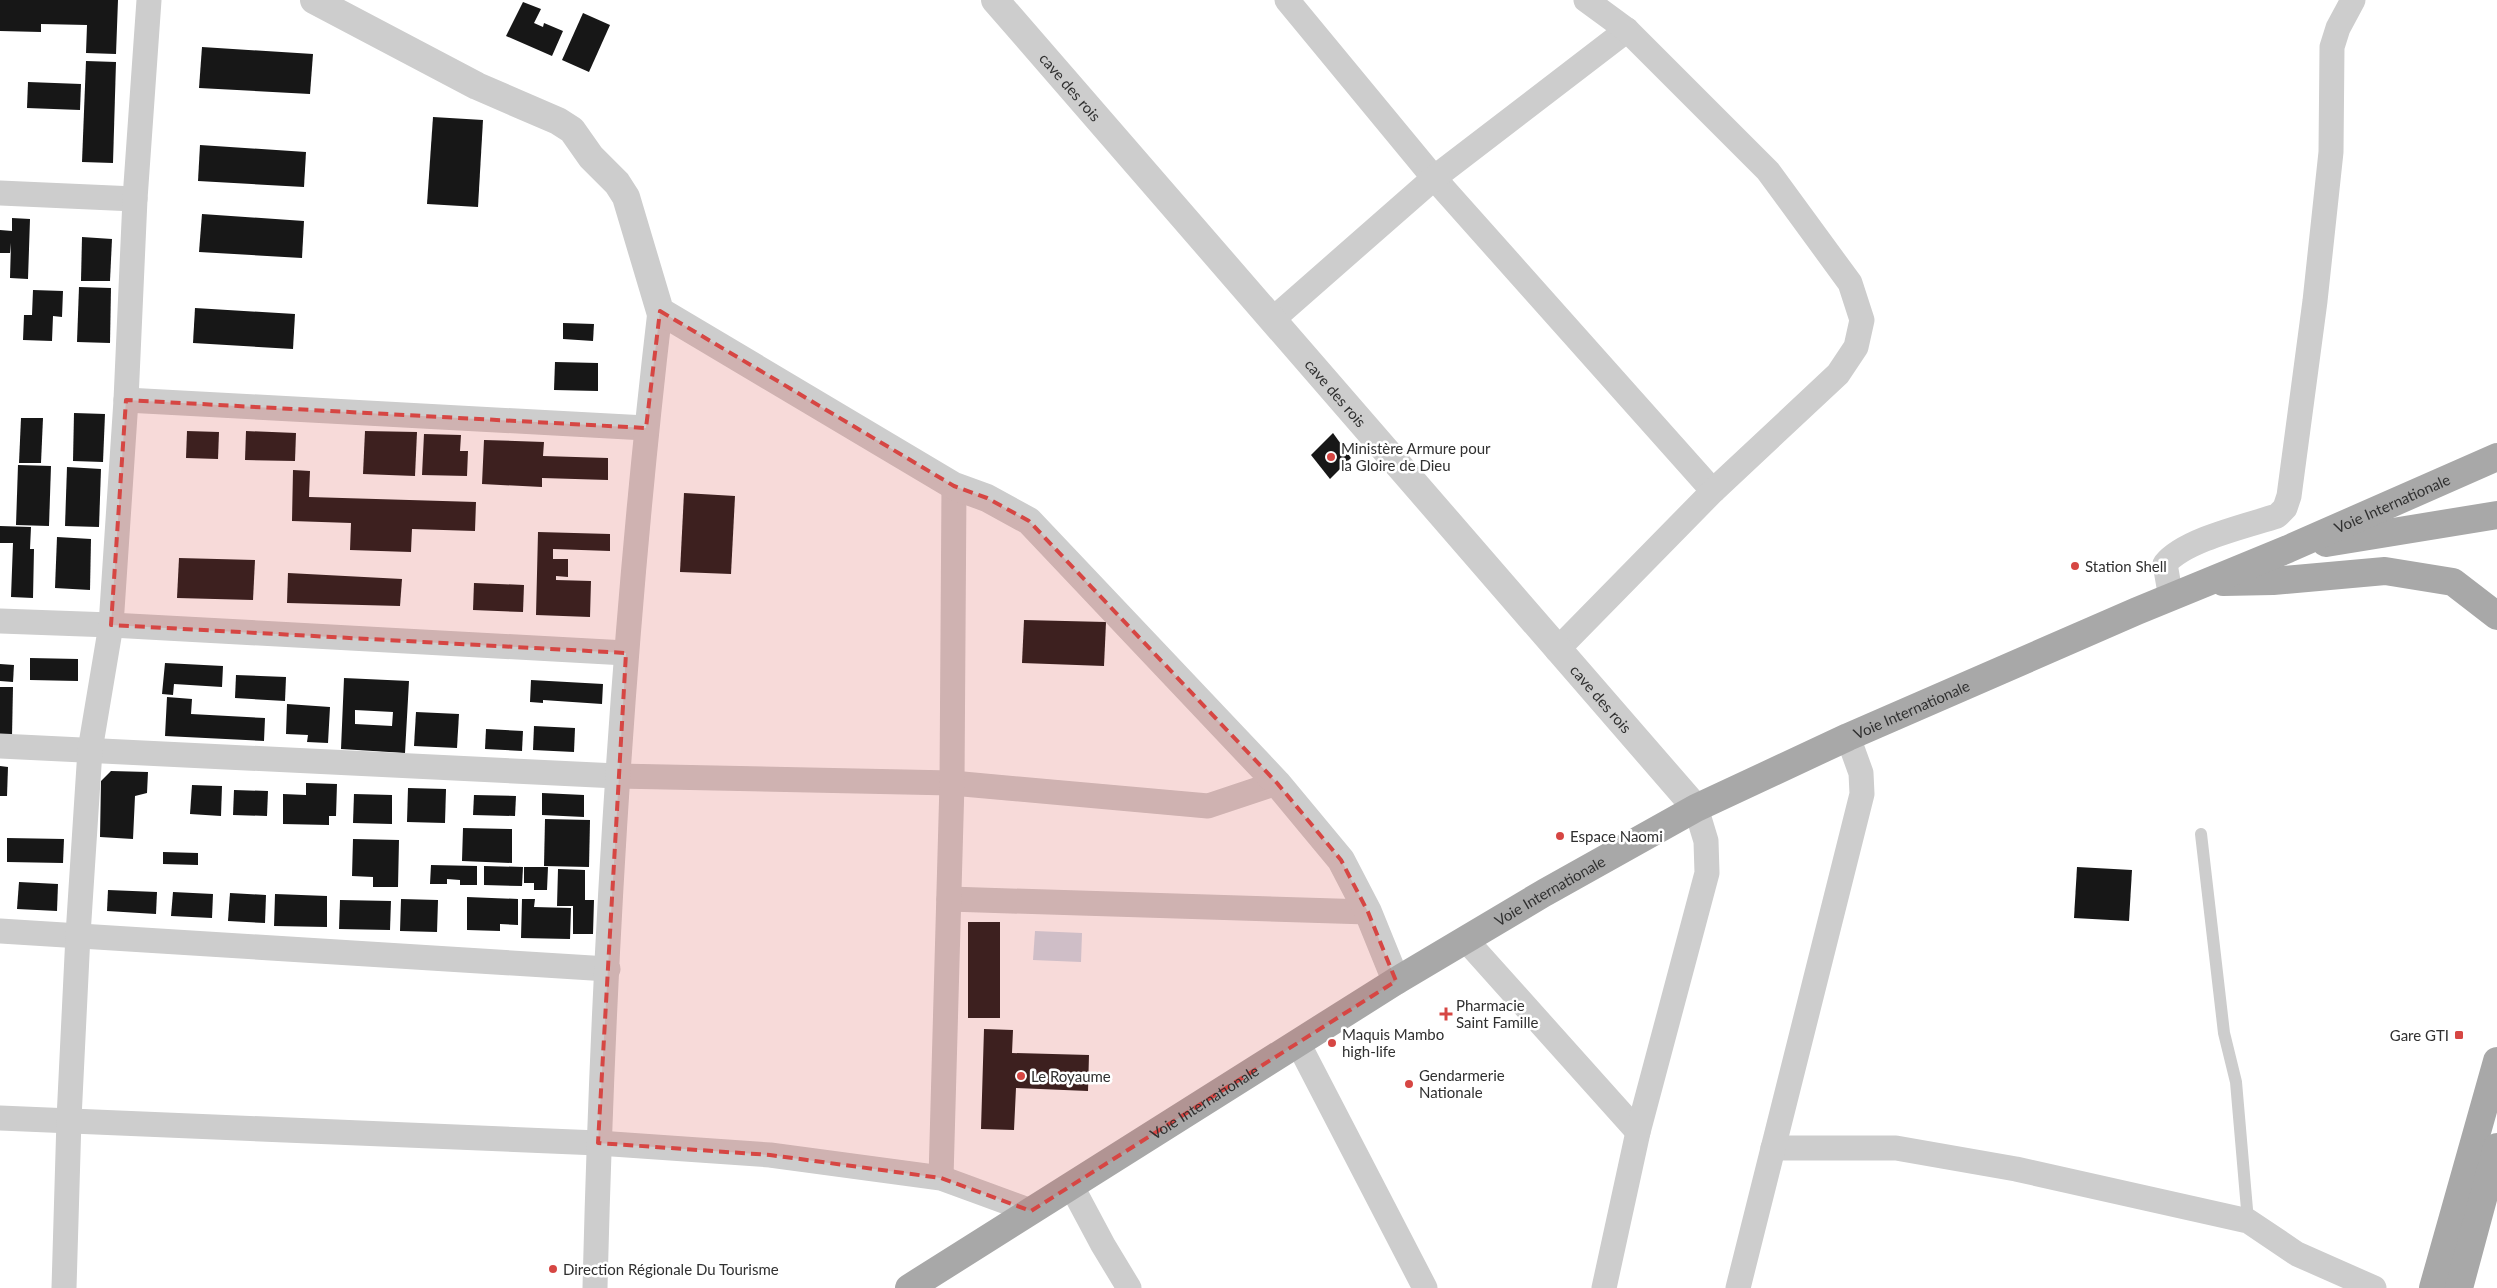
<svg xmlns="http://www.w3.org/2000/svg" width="2497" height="1288" viewBox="0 0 2497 1288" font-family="Lato,sans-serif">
<rect width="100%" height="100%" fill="#fff"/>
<!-- water -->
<polygon fill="#cedce9" points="1035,931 1082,933 1081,962 1033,960"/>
<!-- building -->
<g fill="#171717" fill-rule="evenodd">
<polygon points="0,0 118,0 116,54 86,53 87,25 41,24 41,32 0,31"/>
<polygon points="523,2 541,9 534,23 543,27 544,23 563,31 552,56 506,36"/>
<polygon points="583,13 610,25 589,72 562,60"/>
<polygon points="202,47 313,54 310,94 199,88"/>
<polygon points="86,61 116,62 113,163 82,162"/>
<polygon points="28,82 81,84 80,110 27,108"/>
<polygon points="433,117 483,120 478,207 427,204"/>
<polygon points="200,145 306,152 304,187 198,181"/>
<polygon points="202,214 304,221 302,258 199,252"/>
<polygon points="12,218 30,219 28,279 10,278 11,243 10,253 0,253 0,230 12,231"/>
<polygon points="82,237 112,239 110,281 81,281"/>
<polygon points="79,287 111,288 110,343 77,342"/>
<polygon points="33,290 63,291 62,317 53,316 52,341 23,340 24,315 32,315"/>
<polygon points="195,308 295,314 293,349 193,343"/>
<polygon points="563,323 594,324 593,341 563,339"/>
<polygon points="555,362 598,363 598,391 554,390"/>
<polygon points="74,413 105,414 103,462 73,461"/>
<polygon points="21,418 43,418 41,463 19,463"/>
<polygon points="187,431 219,432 218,459 186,458"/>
<polygon points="246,431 296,433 295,461 245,460"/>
<polygon points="365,431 417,432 415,476 363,474"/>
<polygon points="1333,433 1351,458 1330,479 1311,455"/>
<polygon points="424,434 461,435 460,451 468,451 467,476 422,475"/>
<polygon points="484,440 544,442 543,456 608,458 608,480 542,478 542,487 482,484"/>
<polygon points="18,465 51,466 49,526 16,525"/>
<polygon points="67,467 101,469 99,527 65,526"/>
<polygon points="293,470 310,471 309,497 476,502 475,531 412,529 411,552 350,550 351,523 292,521"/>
<polygon points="684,493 735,496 731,574 680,572"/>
<polygon points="0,526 31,527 30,549 34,549 33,598 11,597 13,543 0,543"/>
<polygon points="538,532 610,534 610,551 553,549 553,559 568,559 568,577 556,576 556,580 591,581 590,617 536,615"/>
<polygon points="57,537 91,539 90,590 55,588"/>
<polygon points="179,558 255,560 253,600 177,598"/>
<polygon points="288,573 402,579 400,606 287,603"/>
<polygon points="474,583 524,585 523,612 473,610"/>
<polygon points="1024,620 1106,622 1104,666 1022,663"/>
<polygon points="30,658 78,659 78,681 30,680"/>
<polygon points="165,663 223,666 222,687 174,684 173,695 162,694"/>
<polygon points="0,664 14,665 13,682 0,681"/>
<polygon points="236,675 286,677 285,701 235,698"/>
<path d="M344,678l65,3 -4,72 -64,-4zM355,710l38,2 -1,14 -37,-2z"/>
<polygon points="531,680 603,684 602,704 543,700 543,703 530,702"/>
<polygon points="0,687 13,687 12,736 0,736"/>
<polygon points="167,697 192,699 191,714 265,718 264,741 165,736"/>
<polygon points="287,704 330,707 328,743 307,742 308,735 286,734"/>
<polygon points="416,712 459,714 457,748 414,746"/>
<polygon points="534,726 575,728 574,752 533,750"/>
<polygon points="486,729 523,731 522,751 485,749"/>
<polygon points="0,766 8,767 7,796 0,796"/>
<polygon points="111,771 148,772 147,793 135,796 133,839 100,837 101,781"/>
<polygon points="306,783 337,784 336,816 329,816 329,825 283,824 283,794 306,795"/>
<polygon points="192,785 222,786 221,816 190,814"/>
<polygon points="408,788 446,789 445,823 407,822"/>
<polygon points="234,790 268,791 267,816 233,815"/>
<polygon points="542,793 584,795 584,817 542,815"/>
<polygon points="354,794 392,795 392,824 353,823"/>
<polygon points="474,795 516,796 515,816 473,815"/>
<polygon points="545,819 590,820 589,867 544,866"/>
<polygon points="463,828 512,829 512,863 462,861"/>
<polygon points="7,838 64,839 63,863 7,862"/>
<polygon points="353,839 399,840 398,887 373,887 373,877 352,876"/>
<polygon points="163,852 198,853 198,865 163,864"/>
<polygon points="431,865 477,866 477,885 460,885 460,880 447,879 447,884 430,884"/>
<polygon points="484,866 523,867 522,886 484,885"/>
<polygon points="524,867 548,867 547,890 534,890 534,883 524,883"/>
<polygon points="2077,867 2132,870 2129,921 2074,918"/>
<polygon points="558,869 585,870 585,900 594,900 593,934 573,934 573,906 557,906"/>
<polygon points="19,882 58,884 57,911 17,909"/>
<polygon points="108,890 157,892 156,914 107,911"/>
<polygon points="173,892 213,894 212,918 171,916"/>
<polygon points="230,893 266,895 265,923 228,921"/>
<polygon points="275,894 327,896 327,927 274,926"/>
<polygon points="467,897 518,899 518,925 500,924 500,931 467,930"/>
<polygon points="401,899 438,900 437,932 400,931"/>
<polygon points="522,899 535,899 534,907 571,908 570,939 521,938"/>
<polygon points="340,900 391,901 390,930 339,929"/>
<rect x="968" y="922" width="32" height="96"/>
<polygon points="984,1029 1013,1030 1012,1053 1089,1055 1088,1091 1016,1088 1014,1130 981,1129"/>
</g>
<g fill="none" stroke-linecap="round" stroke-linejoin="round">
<!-- service -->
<polyline stroke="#cdcdcd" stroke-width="12" points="2201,834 2224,1033 2236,1082 2248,1221"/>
<!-- minor -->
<g stroke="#cdcdcd" stroke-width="25">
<polyline points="1287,0 1434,178 1713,491"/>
<polyline points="0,193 135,199"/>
<polyline points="1272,320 1434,178 1627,30"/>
<polyline points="126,400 646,428"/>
<path d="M2171,598l-6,-34c19,-24 81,-38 112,-48l8,-8 4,-12 26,-195 16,-149 1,-105 6,-19 15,-28"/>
<polyline points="0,621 111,625 626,653"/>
<polyline points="1557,650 1713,491 1838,374 1856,347 1862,320 1850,283 1768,171 1627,30 1586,0"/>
<polyline points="0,746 617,776 952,783 1208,806 1277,783"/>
<polyline points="949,899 1368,912"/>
<polyline points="0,931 608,969"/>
<polyline points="1465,939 1638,1132"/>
<polyline points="1298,1043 1425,1288"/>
<polyline points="0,1118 598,1143 770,1155 941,1178 1031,1211"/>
<polyline points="1773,1148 1896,1148 2016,1169 2248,1221 2297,1254 2374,1288"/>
<polyline points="941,1178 952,783 954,486"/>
<polyline points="1072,1187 1103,1245 1129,1288"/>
<polyline points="64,1288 69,1119 78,935 90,750 111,625 126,400 135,199 149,0"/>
<path d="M595,1288c8,-327 27,-653 65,-977"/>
<polyline points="1604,1288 1638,1132 1707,873 1706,841 1696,808"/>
<polyline points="1738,1288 1862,794 1861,773 1848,737"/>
</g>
<!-- tertiary -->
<g stroke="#cdcdcd" stroke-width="28">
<polyline points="314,0 477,86 558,121 572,130 591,157 617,183 626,197 660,311 954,486 987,498 1029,521 1277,783 1341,860 1368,912 1396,981"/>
<path id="s1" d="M995,0l701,808"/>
</g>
<!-- primary -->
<g stroke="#a8a8a8" stroke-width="28">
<polyline points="2326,543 2497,515"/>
<polyline points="2223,582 2273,581 2385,571 2453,582 2497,616"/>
<path id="s2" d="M909,1288l487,-307 148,-88 152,-85 152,-71 289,-126 151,-62 209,-92"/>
<polyline points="2433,1288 2497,1061"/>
<polyline points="2459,1288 2497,1147"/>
</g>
</g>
<!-- marked area -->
<path fill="#d64643" fill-opacity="0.2" stroke="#d64643" stroke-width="4" stroke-dasharray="10 6" stroke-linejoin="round" d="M660,311l294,175 33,12 42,23 248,262 64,77 27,52 28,69 -365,230 -90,-33 -171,-23 -172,-12 28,-490 -515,-28 15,-225 520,28z"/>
<!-- markers -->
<g fill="#d64643" stroke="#fff" stroke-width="2">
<circle cx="1331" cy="457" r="5"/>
<circle cx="2075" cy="566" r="5"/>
<circle cx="1560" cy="836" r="5"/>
<path d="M1443.5 1006.5h5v5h5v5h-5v5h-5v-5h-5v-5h5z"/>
<rect x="2454" y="1030" width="10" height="10" rx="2.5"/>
<circle cx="1332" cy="1043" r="5"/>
<circle cx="1021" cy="1076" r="5"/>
<circle cx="1409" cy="1084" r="5"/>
<circle cx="553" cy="1269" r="5"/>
</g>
<g text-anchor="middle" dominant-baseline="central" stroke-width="5" stroke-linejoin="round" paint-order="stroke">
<!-- street labels -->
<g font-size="15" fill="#303030" stroke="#fff">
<text stroke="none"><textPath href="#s1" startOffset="115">cave des rois</textPath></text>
<text stroke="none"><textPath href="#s1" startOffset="520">cave des rois</textPath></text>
<text stroke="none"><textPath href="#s2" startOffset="1682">Voie Internationale</textPath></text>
<text stroke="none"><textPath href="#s1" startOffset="925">cave des rois</textPath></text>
<text stroke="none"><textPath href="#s2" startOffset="1159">Voie Internationale</textPath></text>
<text stroke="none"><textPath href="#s2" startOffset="754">Voie Internationale</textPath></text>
<text stroke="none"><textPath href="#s2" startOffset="349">Voie Internationale</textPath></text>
</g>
<!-- poi labels -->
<g font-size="15" fill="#303030" stroke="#fff" text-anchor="start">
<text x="1341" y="448">Ministère Armure pour<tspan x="1341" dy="17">la Gloire de Dieu</tspan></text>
<text x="2085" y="566">Station Shell</text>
<text x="1570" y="836">Espace Naomi</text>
<text x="1456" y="1005">Pharmacie<tspan x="1456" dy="17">Saint Famille</tspan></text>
<text x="1342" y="1034">Maquis Mambo<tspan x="1342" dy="17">high-life</tspan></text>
<text x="2449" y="1035" text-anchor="end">Gare GTI</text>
<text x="1419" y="1075">Gendarmerie<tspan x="1419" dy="17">Nationale</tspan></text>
<text x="1031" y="1076">Le Royaume</text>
<text x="563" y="1269">Direction Régionale Du Tourisme</text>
</g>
</g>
</svg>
